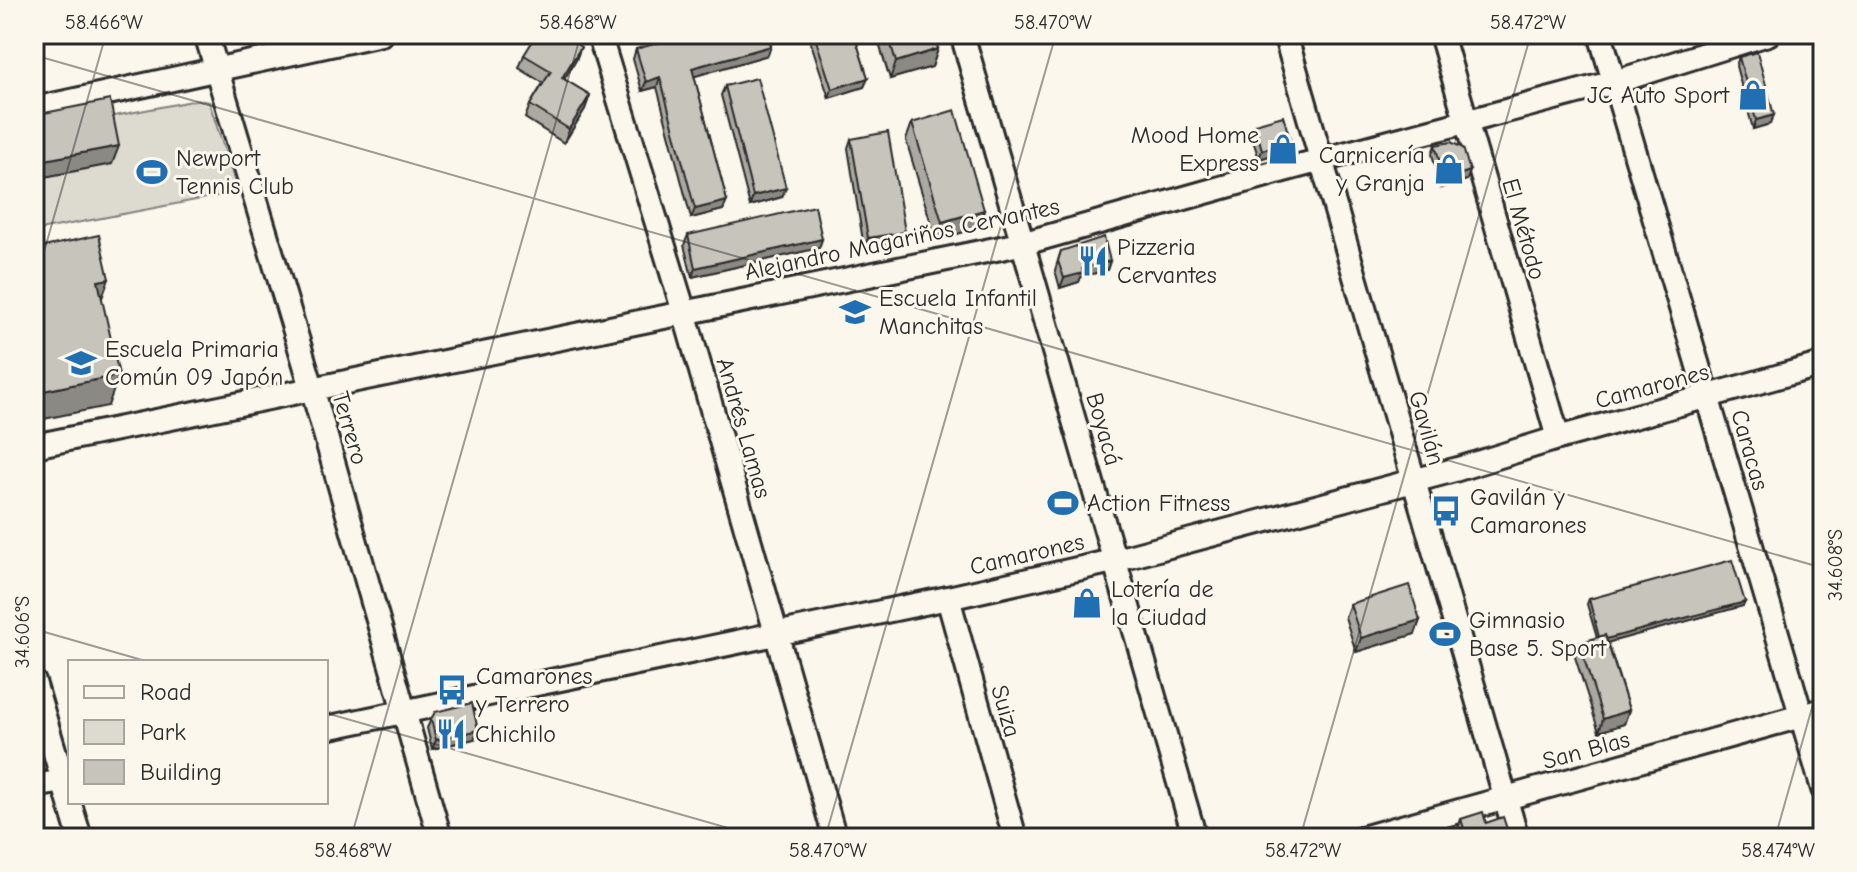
<svg xmlns="http://www.w3.org/2000/svg" width="1857" height="872" viewBox="0 0 1857 872" font-family="'Comic Neue',sans-serif">
<rect width="100%" height="100%" fill="#fbf7ec"/>
<filter id="ink" filterUnits="userSpaceOnUse"><feTurbulence type="fractalNoise" baseFrequency=".0125" numOctaves="2"/><feDisplacementMap in="SourceGraphic" scale="16" xChannelSelector="R" yChannelSelector="G"/><feConvolveMatrix kernelMatrix="1 2 1 2 8 2 1 2 1" color-interpolation-filters="sRGB"/></filter>
<g filter="url(#ink)">
<!-- green -->
<polygon fill="#dddad0" stroke="#84827e" stroke-width="2" points="197,100 209,102 238,192 34,231 34,179 104,118"/>
<g fill="none" stroke-linecap="round" stroke-linejoin="round">
<!-- minor casing -->
<g stroke="#2b2b2b" stroke-width="28">
<g id="minor">
<polyline points="206,34 312,388 440,838"/>
<polyline points="599,34 684,312 835,838"/>
<polyline points="962,34 1195,838"/>
<polyline points="1285,34 1517,838"/>
<polyline points="1441,34 1558,438"/>
<polyline points="1600,34 1823,789"/>
<polyline points="34,109 381,34"/>
<polyline points="34,446 1025,243 1284,170 1615,82 1768,34"/>
<polyline points="948,598 1015,838"/>
<polyline points="34,682 80,838"/>
<polyline points="326,728 948,598 1113,561 1458,469 1558,438 1823,364"/>
<polyline points="34,786 70,780"/>
<polyline points="1362,838 1823,710"/>
</g>
</g>
<!-- minor -->
<use href="#minor" stroke="#fbf7ec" stroke-width="22"/>
</g>
<!-- wall -->
<g fill="#aba9a2" stroke="#2b2b2b" stroke-width="2">
<polygon points="808,34 854,34 868,78 864,87 829,98"/>
<polygon points="876,34 934,34 938,49 932,67 890,79"/>
<polygon points="636,49 768,55 694,76 727,201 723,210 691,218 657,87 642,91 633,59"/>
<polygon points="524,55 576,60 564,79 590,95 585,109 564,143 525,118 530,105 543,83 519,68"/>
<polygon points="1739,57 1770,124 1753,129 1736,66"/>
<polygon points="725,86 782,197 750,206 721,95"/>
<polygon points="912,123 984,210 978,228 936,240 906,140"/>
<polygon points="1255,124 1291,142 1287,151 1259,159 1251,134"/>
<polygon points="851,139 901,241 864,247 848,148"/>
<polygon points="1435,145 1470,171 1467,180 1441,188 1432,154"/>
<polygon points="688,235 822,239 819,248 692,277 684,245"/>
<polygon points="1061,251 1110,261 1107,270 1081,277 1079,282 1060,288 1055,270"/>
<polygon points="1589,599 1745,602 1743,606 1608,642 1629,710 1624,724 1599,732 1575,657 1579,643 1597,638 1587,604"/>
<polygon points="1350,604 1420,620 1415,634 1356,652 1345,617"/>
<polygon points="431,719 474,739 432,749 427,728"/>
<polygon points="1461,819 1486,823 1510,838 1455,838"/>
</g>
<!-- shaded-wall -->
<g fill="#8b8984" stroke="#2b2b2b" stroke-width="2">
<polygon points="771,46 768,55 689,78 692,68"/>
<polygon points="581,47 576,60 557,91 562,78"/>
<polygon points="938,49 932,67 890,79 896,62"/>
<polygon points="660,77 657,87 642,91 646,82"/>
<polygon points="868,78 864,87 829,98 832,89"/>
<polygon points="590,95 585,109 564,143 569,129"/>
<polygon points="1774,115 1770,124 1753,129 1756,120"/>
<polygon points="1291,142 1287,151 1259,159 1262,150"/>
<polygon points="119,146 112,164 34,179 34,162"/>
<polygon points="1470,171 1467,180 1441,188 1445,179"/>
<polygon points="786,188 782,197 750,206 753,196"/>
<polygon points="727,201 723,210 691,218 695,209"/>
<polygon points="984,210 978,228 936,240 942,222"/>
<polygon points="905,232 901,241 864,247 868,238"/>
<polygon points="822,239 819,248 692,277 695,268"/>
<polygon points="1110,261 1107,270 1081,277 1079,282 1060,288 1064,278 1082,269"/>
<polygon points="109,279 98,309 98,281"/>
<polygon points="119,375 108,406 34,421 34,393"/>
<polygon points="1745,602 1743,606 1599,645 1600,640"/>
<polygon points="1420,620 1415,634 1356,652 1361,638"/>
<polygon points="1629,710 1624,724 1599,732 1603,719"/>
<polygon points="478,730 474,739 432,749 436,740"/>
</g>
<!-- building -->
<g fill="#c7c4bc" stroke="#2b2b2b" stroke-width="2">
<polygon points="537,34 561,34 581,47 562,78 590,95 569,129 530,105 551,71 524,55"/>
<polygon points="690,34 768,34 771,46 692,68 727,201 695,209 660,77 646,82 636,49"/>
<polygon points="814,34 854,34 868,78 832,89"/>
<polygon points="888,34 934,34 938,49 896,62"/>
<polygon points="1757,52 1774,115 1756,120 1739,57"/>
<polygon points="757,78 786,188 753,196 725,86"/>
<polygon points="110,100 119,146 34,162 34,115"/>
<polygon points="955,110 984,210 942,222 912,123"/>
<polygon points="1283,116 1291,142 1262,150 1255,124"/>
<polygon points="888,132 905,232 868,238 851,139"/>
<polygon points="1451,142 1463,148 1470,171 1445,179 1435,145"/>
<polygon points="815,206 822,239 695,268 688,235"/>
<polygon points="99,235 109,279 98,281 119,375 34,393 34,249"/>
<polygon points="1104,237 1110,261 1082,269 1083,273 1064,278 1058,261 1061,251"/>
<polygon points="1732,560 1745,602 1606,639 1605,635 1599,637 1589,599"/>
<polygon points="1409,585 1420,620 1361,638 1350,604"/>
<polygon points="1605,635 1629,710 1603,719 1579,643"/>
<polygon points="472,703 478,730 436,740 431,719 435,712"/>
<polygon points="1483,812 1486,823 1503,817 1510,838 1467,838 1461,819"/>
</g>
</g>
<!-- ticks -->
<path fill="none" stroke="#2b2b2b" stroke-width="2" stroke-opacity="0.45" d="M34,55l1789,513M34,287l72,-253M34,629l115,33M326,713l437,125M351,838l230,-804M825,838l231,-804M1300,838l231,-804M1775,838l48,-169"/>
<!-- icons -->
<defs>
<g id="shop-bare" transform="scale(2.4)"><path d="M-5-2.5h2.3a2.7 3.5 0 0 1 5.4 0H5L5.5 6h-11ZM-1.5-2.5h3a1.5 2.3 0 0 0-3 0Z" fill="#1f6fb2" stroke="#fbf7ec" stroke-width="2.5" paint-order="stroke"/></g>
<g id="stadium-bare" transform="scale(2.4)"><path d="M0-5a6.5 5 0 1 0 0 10a6.5 5 0 1 0 0-10ZM-3.5-1.8h7v3.6h-7Z" fill="#1f6fb2" stroke="#fbf7ec" stroke-width="2.5" paint-order="stroke"/></g>
<g id="restaurant-bare" transform="scale(2.4)"><path d="M-5-6h1v4h1v-4h1v4h1v-4h1v5L-1.5 .5V6h-2V.5L-5-1ZM5-6V6H3V1.5H1.5Q1.5-4 5-6Z" fill="#1f6fb2" stroke="#fbf7ec" stroke-width="2.5" paint-order="stroke"/></g>
<g id="school-bare" transform="scale(2.4)"><path d="M0-5L7-2L0 1L-7-2ZM-4 1L0 2.5L4 1V4Q0 6-4 4Z" fill="#1f6fb2" stroke="#fbf7ec" stroke-width="2.5" paint-order="stroke"/></g>
<g id="bus-bare" transform="scale(2.4)"><path d="M-5-6H5V4H4V6H2V4H-2V6H-4V4H-5ZM-3.5-4V0h7V-4ZM-3.5 1.2v1.5H-2V1.2ZM2 1.2v1.5H3.5V1.2Z" fill="#1f6fb2" stroke="#fbf7ec" stroke-width="2.5" paint-order="stroke"/></g>
</defs>
<g fill-rule="evenodd">
<use href="#shop-bare" x="1753" y="95"/>
<use href="#shop-bare" x="1283" y="149"/>
<use href="#shop-bare" x="1449" y="169"/>
<use href="#stadium-bare" x="152" y="172"/>
<use href="#restaurant-bare" x="1093" y="261"/>
<use href="#school-bare" x="855" y="312"/>
<use href="#school-bare" x="81" y="363"/>
<use href="#stadium-bare" x="1063" y="503"/>
<use href="#bus-bare" x="1446" y="511"/>
<use href="#shop-bare" x="1087" y="603"/>
<use href="#stadium-bare" x="1445" y="634"/>
<use href="#bus-bare" x="452" y="690"/>
<use href="#restaurant-bare" x="451" y="734"/>
</g>
<g text-anchor="middle" dominant-baseline="central" stroke-width="6" stroke-linejoin="round" paint-order="stroke">
<!-- poi labels -->
<g font-size="24" fill="#2b2b2b" stroke="#fbf7ec" text-anchor="start">
<text x="1729" y="95" text-anchor="end">JC Auto Sport</text>
<text x="1259" y="135" text-anchor="end">Mood Home<tspan x="1259" dy="28">Express</tspan></text>
<text x="1425" y="155" text-anchor="end">Carnicería<tspan x="1425" dy="28">y Granja</tspan></text>
<text x="176" y="158">Newport<tspan x="176" dy="28">Tennis Club</tspan></text>
<text x="1117" y="247">Pizzeria<tspan x="1117" dy="28">Cervantes</tspan></text>
<text x="879" y="298">Escuela Infantil<tspan x="879" dy="28">Manchitas</tspan></text>
<text x="105" y="349">Escuela Primaria<tspan x="105" dy="28">Común 09 Japón</tspan></text>
<text x="1470" y="497">Gavilán y<tspan x="1470" dy="28">Camarones</tspan></text>
<text x="1087" y="503">Action Fitness</text>
<text x="1111" y="589">Lotería de<tspan x="1111" dy="28">la Ciudad</tspan></text>
<text x="1469" y="620">Gimnasio<tspan x="1469" dy="28">Base 5. Sport</tspan></text>
<text x="476" y="676">Camarones<tspan x="476" dy="28">y Terrero</tspan></text>
<text x="475" y="734">Chichilo</text>
</g>
<!-- street labels -->
<g font-size="24" fill="#2b2b2b" stroke="#fbf7ec">
<text transform="translate(1524 229) rotate(74)">El Método</text>
<text transform="translate(902 239) rotate(-12)">Alejandro Magariños Cervantes</text>
<text transform="translate(1652 386) rotate(-15)">Camarones</text>
<text transform="translate(350 428) rotate(74)">Terrero</text>
<text transform="translate(744 428) rotate(74)">Andrés Lamas</text>
<text transform="translate(1427 428) rotate(74)">Gavilán</text>
<text transform="translate(1104 429) rotate(74)">Boyacá</text>
<text transform="translate(1750 450) rotate(74)">Caracas</text>
<text transform="translate(1027 554) rotate(-13)">Camarones</text>
<text transform="translate(1006 711) rotate(74)">Suiza</text>
<text transform="translate(1586 750) rotate(-15)">San Blas</text>
</g>
</g>
<!-- margin -->
<rect width="1857" height="872" fill="none" stroke="#fbf7ec" stroke-width="88"/>
<!-- legend -->
<rect x="68" y="660" width="260" height="144" fill="#fbf7ec" stroke="#a8a59f" stroke-width="2"/>
<rect x="84" y="686" width="40" height="12" fill="#fbf7ec" stroke="#a8a59f" stroke-width="2"/>
<text x="140" y="700" font-size="24" fill="#2b2b2b">Road</text>
<rect x="84" y="720" width="40" height="24" fill="#dddad0" stroke="#a8a59f" stroke-width="2"/>
<text x="140" y="740" font-size="24" fill="#2b2b2b">Park</text>
<rect x="84" y="760" width="40" height="24" fill="#c7c4bc" stroke="#a8a59f" stroke-width="2"/>
<text x="140" y="780" font-size="24" fill="#2b2b2b">Building</text>
<rect x="44" y="44" width="1769" height="784" fill="none" stroke="#2b2b2b" stroke-width="3"/>
<g font-size="20" text-anchor="middle" fill="#2b2b2b">
<text x="104" y="29">58.466°W</text>
<text x="578" y="29">58.468°W</text>
<text x="1053" y="29">58.470°W</text>
<text x="1528" y="29">58.472°W</text>
<text transform="translate(1835 565) rotate(-90)" y="7">34.608°S</text>
<text transform="translate(22 632) rotate(-90)" y="7">34.606°S</text>
<text x="353" y="857">58.468°W</text>
<text x="828" y="857">58.470°W</text>
<text x="1303" y="857">58.472°W</text>
<text x="1778" y="857">58.474°W</text>
</g>
</svg>
